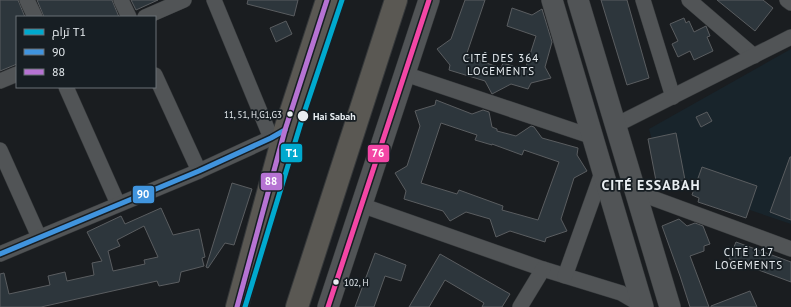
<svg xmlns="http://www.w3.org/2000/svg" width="791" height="307" viewBox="0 0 791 307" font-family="'PT Sans',Cairo,sans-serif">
<rect width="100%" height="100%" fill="#1a1d20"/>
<!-- built -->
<polygon fill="#18242b" points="791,49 791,224 664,181 649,129"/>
<!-- building -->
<g fill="#2d363c" stroke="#5a5d60" fill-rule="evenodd">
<polygon points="0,0 18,0 25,17 17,17 17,64 0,71"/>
<polygon points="37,0 112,0 119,17 44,17"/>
<polygon points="131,0 158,0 136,10"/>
<polygon points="248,0 298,0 294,16 247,4"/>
<polygon points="465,0 485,0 466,56 501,68 503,63 525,70 536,36 507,26 512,8 532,15 542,9 552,42 545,67 551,78 531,83 528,89 511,84 492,94 485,81 449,70 450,65 437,49 451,39"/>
<polygon points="601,0 627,0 649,78 627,85"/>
<polygon points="717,0 763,0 773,8 755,31"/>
<polygon points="684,18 686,23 689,21 694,32 706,26 710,36 707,37 713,51 694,60 690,51 678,57 672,44 678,41 670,24"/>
<polygon points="286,21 292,34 276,42 270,28"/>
<path d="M436,100l36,14 11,-4 6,2 3,15 5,2v2l19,5 15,-10 3,1 8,11 36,10 -1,7 10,16 -13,7 -13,41 6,12 -21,7 -1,4 -35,-11 -14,6 -6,-18 -24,-7 -16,9 -7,-10 -39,-12 2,-8 -11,-18 12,-7 13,-40 -5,-15 20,-6zM441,123l36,12 -2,5 17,5v-1l30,11 2,-5 35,12 -21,58 -36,-10 1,-4 -44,-16 -2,4 -36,-11z"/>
<polygon points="707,112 712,121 701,127 696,117"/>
<polygon points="676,133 685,180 657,186 648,139"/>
<polygon points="790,157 791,157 791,220 770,212"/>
<polygon points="702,167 757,186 746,218 698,202 699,198 692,195"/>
<polygon points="232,183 252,189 234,245 225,243 208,268 206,267"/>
<path d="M161,208l12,27 26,-6 6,28 -3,1 2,8 -23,6 -2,10 -20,4 -2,-5 -116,26h-41v-33l4,-1 5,21 41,-9 -2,-9 17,-4 2,9 27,-6 -2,-12 10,-2 -15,-29 34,-16 4,8zM144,226l14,31 -14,3 1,4 -32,7 -5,-20 12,-5 -3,-6z"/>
<polygon points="679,219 687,226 695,223 703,226 710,244 704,246 704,251 690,256 709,307 690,307 680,276 662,226"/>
<polygon points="736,242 791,262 791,282 729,259"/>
<polygon points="375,253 406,265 401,281 385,276 374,307 355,307"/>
<polygon points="440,254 510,294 502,307 482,307 484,303 445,280 429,307 409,307"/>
<polygon points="750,291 757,307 711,307 711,306"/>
</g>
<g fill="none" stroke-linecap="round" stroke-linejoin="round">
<!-- street casing -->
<g stroke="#36393b" stroke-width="16">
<g id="street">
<polyline points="27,0 35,17"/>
<polyline points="121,0 129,17"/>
<polyline points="214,0 271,138"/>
<polyline points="643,0 673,97"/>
<polyline points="689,0 754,56"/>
<polyline points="787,0 791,3"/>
<polyline points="145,17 184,0"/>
<polyline points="405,74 593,137"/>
<polyline points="155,75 199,171"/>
<polyline points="0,81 17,74"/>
<polyline points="66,87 118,204"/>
<polyline points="616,125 791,37"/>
<polyline points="0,150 39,237"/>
<polyline points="636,192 791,249"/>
<polyline points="361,205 543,269 621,293 643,306"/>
<polyline points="0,254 199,171 271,138 285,130"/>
<polyline points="565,276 603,170"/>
<polyline points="520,307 543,269"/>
</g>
</g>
<!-- secondary casing -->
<g stroke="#36393b" stroke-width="22">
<g id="secondary">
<polyline points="552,0 643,307"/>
<polyline points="578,0 670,307"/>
<polyline points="328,307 429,0"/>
</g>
</g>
<!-- primary casing -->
<g stroke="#36393b" stroke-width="24">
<g id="primary">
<polyline points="237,307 285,130 327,0"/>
<polyline points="297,307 396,0"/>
</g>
</g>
<!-- street -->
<use href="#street" stroke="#515456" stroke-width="15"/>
<!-- secondary -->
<use href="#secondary" stroke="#515456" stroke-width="21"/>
<!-- primary -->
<use href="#primary" stroke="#5a5853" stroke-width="22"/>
<!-- bus-1 casing -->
<g stroke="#171e23" stroke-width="8">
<polyline id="bus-1" points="0,254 199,171 271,138 285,130"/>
</g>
<!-- bus-2 casing -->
<g stroke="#171e23" stroke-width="8">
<polyline id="bus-2" points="237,307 285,130 327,0"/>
</g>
<!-- bus-3 casing -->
<g stroke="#171e23" stroke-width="8">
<polyline id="bus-3" points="328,307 429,0"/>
</g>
<!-- bus-1 -->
<use href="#bus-1" stroke="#4094de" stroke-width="5"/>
<!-- bus-2 -->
<use href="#bus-2" stroke="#b673d3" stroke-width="5"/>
<!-- bus-3 -->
<use href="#bus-3" stroke="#f346a5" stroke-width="5"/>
<!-- tram-1 casing -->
<g stroke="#171e23" stroke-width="8">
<polyline id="tram-1" points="245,307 303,116 342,0"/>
</g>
<!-- tram-1 -->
<use href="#tram-1" stroke="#00a9ce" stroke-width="5"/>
</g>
<!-- markers -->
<g fill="#e9eef2" stroke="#171e23" stroke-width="1.5">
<circle cx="290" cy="114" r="3.5"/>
<circle cx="303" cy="116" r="6"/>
<circle cx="336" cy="282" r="3.5"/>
</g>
<g text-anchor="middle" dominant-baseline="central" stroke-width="3.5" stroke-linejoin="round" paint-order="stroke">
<!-- bus labels -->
<g font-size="9" fill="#e9eef2" stroke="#171e23" text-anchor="end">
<text x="282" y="114">11, 51, H,G1,G3</text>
<text x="344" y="282" text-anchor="start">102, H</text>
</g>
<!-- stop labels -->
<g font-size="10" font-weight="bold" fill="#e9eef2" stroke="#171e23" text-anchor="start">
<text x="313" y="116">Hai Sabah</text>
</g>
<!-- neighbourhood labels -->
<g font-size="11" letter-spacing="1" fill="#e9eef2" stroke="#171e23">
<text x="501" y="58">CITÉ DES 364<tspan x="501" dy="13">LOGEMENTS</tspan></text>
<text x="749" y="252">CITÉ 117<tspan x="749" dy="13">LOGEMENTS</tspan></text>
</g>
<!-- district labels -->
<g font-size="14" font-weight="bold" letter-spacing="1" fill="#e9eef2" stroke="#171e23">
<text x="651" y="185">CITÉ ESSABAH</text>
</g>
</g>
<g stroke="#171e23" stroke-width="1.5">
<rect x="280" y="143" width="23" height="20" rx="4" fill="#00a9ce"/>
<rect x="367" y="144" width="23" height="19" rx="4" fill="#f346a5"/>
<rect x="260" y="172" width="23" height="19" rx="4" fill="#b673d3"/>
<rect x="132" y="185" width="23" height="19" rx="4" fill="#4094de"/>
</g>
<g font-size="11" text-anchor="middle" font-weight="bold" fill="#fff">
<text x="292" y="157">T1</text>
<text x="378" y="157">76</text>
<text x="271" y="185">88</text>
<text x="143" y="198">90</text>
</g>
<!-- legend -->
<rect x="16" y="16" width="140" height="72" fill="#171e23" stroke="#6b7176"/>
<rect x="24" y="29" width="20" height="6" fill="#00a9ce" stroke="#6b7176"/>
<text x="52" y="36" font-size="12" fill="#e9eef2">ترام T1</text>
<rect x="24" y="49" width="20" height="6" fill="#4094de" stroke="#6b7176"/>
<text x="52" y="56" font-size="12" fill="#e9eef2">90</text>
<rect x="24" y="69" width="20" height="6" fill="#b673d3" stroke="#6b7176"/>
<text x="52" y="76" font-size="12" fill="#e9eef2">88</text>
</svg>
